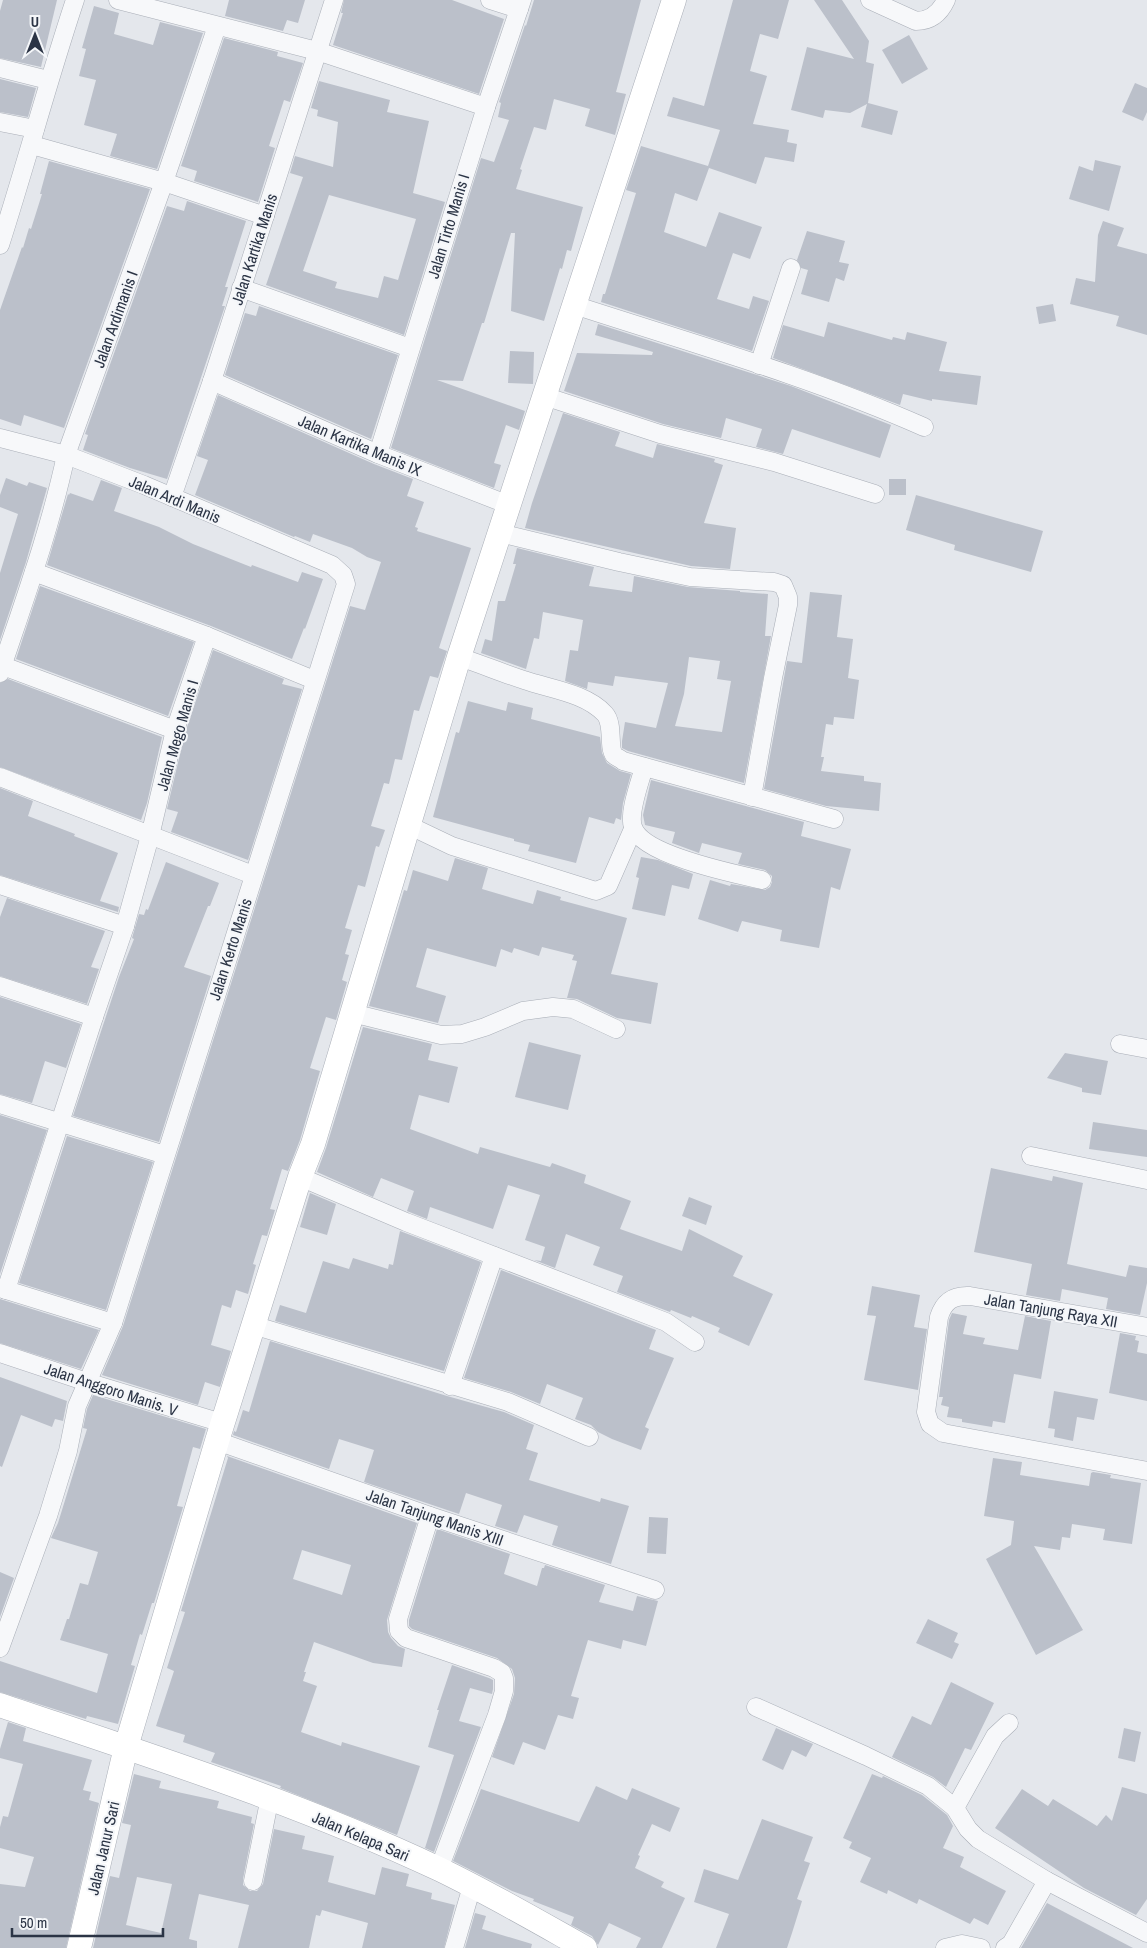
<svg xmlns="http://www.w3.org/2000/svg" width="1147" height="1948" viewBox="0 0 1147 1948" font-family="'Archivo Narrow',sans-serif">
<rect width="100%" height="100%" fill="#e4e7ec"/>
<!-- building -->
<g fill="#bbc0ca" fill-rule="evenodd">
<polygon points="3,0 57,0 41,67 0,58 0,11"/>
<polygon points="229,0 305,0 298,23 287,20 283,31 225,16"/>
<polygon points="344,0 452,0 504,19 479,94 333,45 343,13 341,13"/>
<polygon points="534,0 641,0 616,92 626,94 615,135 585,126 590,109 554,99 546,130 534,127 520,169 522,170 516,189 583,207 571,251 567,250 562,269 560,268 544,321 511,311 515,233 511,233 484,323 482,323 463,381 437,380 525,411 519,430 506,425 494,463 501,465 494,488 391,448 481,158 494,162 509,120 498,117 501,103 499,102 525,25 526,26"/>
<polygon points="733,0 789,0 778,39 760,34 750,71 767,76 753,124 789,130 787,142 797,144 794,162 765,157 756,184 709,168 697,201 675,193 664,232 706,247 719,212 762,227 750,259 733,253 717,299 749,309 753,296 769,301 752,351 601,302 603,294 605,294 636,193 626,190 641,146 708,166 720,130 667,116 673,97 704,106"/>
<polygon points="814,0 842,0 869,41 866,62 874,64 868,103 898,111 892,135 861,127 867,104 850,113 825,110 823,118 791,110 807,47 854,59"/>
<polygon points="94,6 119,13 114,34 153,45 160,22 203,33 157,169 110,156 117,134 84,125 96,80 79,76 86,49 82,48"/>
<polygon points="909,35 928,69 902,84 882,50"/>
<polygon points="224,38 278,52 277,56 303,63 290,102 284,100 269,146 275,148 258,202 194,181 197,171 181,166"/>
<polygon points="0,79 36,88 28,117 0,112"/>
<path d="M319,81l71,19 -3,12 42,9 -16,72 32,9 -41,133 -138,-50 37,-108 -13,-4 5,-17 38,11 5,-45 -21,-6 1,-6 -7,-2zM329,195l87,24 -18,61 -14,-4 -6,22 -43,-10 2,-6 -34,-11z"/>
<polygon points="1135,83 1147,88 1147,112 1143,121 1122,112"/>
<polygon points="1095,160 1121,166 1109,211 1069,199 1079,166 1093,171"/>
<polygon points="49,161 150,189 64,428 24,415 21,426 0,419 0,310 22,247 23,248 29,228 31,229 42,194 40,194"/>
<polygon points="187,201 246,221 225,287 228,287 222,306 225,306 167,479 130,468 83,450 88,435 85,434 167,206 184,211"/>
<polygon points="1103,221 1124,228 1117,246 1147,254 1147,335 1116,326 1119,316 1070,304 1076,278 1095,282 1098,235"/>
<polygon points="807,231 845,241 839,262 849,264 844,281 836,278 829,302 801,294 808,270 801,268 797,260"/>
<polygon points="1053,304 1056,321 1039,324 1036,307"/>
<polygon points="259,306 398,355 371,439 225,375 245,313 256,316"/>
<polygon points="828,322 892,340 893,337 905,340 907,332 947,342 939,371 981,376 977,405 932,399 932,401 903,394 900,405 773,358 783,325 824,337"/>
<polygon points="598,324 791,386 891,425 880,458 792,429 783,454 756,447 762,429 726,418 721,438 663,424 564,391 577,353 652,355 653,352 595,335"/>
<polygon points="510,351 534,352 533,384 508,383"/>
<polygon points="218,395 374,464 413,479 407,496 424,502 415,527 418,528 417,531 471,548 439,648 447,651 438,678 430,676 419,711 414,710 402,760 395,759 389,784 384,783 371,826 385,830 379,847 376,846 365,887 358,885 345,928 352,930 345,954 349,955 342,980 347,982 336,1020 326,1017 310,1068 320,1071 300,1140 288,1171 282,1169 270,1209 275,1210 267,1236 262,1235 253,1264 256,1265 248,1294 236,1290 231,1308 222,1305 211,1345 231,1351 220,1387 205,1382 198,1405 102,1375 123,1326 350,606 365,610 381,562 367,557 352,548 313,534 310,542 295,536 294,537 195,495 208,460 197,456"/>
<polygon points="563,413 620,432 615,446 653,458 657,444 715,459 714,462 723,465 704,523 736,528 730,569 691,566 525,528 532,503"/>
<polygon points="6,478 27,486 29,482 47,488 26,562 0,640 0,573 18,514 0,507 0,495"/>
<rect x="889" y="479" width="17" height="16"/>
<polygon points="101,480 122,488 114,511 159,527 193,544 251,567 252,565 298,582 302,572 323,579 305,629 304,628 292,659 211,626 47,565 68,494 69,495 70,493 93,501"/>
<polygon points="916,495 1043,531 1031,572 954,550 955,545 906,530"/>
<path d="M517,548l77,19 -5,19 43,6 2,-16 54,11 52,4v1l28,2 -3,42h6l-27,147 -116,-32 -6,-3v-7l3,-19 31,6 12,-45 -53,-7 -2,10 -25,-4 -1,7 -22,-8 5,-31 8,1 5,-31 -40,-8 -4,27 -5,-1 -8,31 -45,-16 4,-14 7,2 6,-40h7l11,-37h-3zM689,657l31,4 -3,18 14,2 -9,51 -47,-6 9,-32z"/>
<polygon points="40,586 194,642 168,716 16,659"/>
<polygon points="810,592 842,595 837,637 853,639 848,678 859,680 854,719 834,717 833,725 826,724 821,757 824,757 821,771 864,776 864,781 881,783 879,811 826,806 764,789 787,661 802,663"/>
<polygon points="213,650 284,679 282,684 302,689 248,860 171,832 178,812 167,809 185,733"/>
<polygon points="8,679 162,737 147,803 141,820 0,767 0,683"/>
<polygon points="468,701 506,711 508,702 533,708 531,719 600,737 602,753 607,763 620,771 631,774 623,803 621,820 616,818 614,824 589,817 576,863 528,851 530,845 514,841 514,839 433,817 456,732 459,733"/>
<polygon points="651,780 804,822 801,836 851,849 840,890 831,887 819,948 780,941 782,930 742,921 738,932 698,919 710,880 730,886 731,884 765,890 770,887 772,882 772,876 765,870 738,864 742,853 702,843 699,853 672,843 675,832 645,825 643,815"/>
<polygon points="0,788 33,801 28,816 75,834 74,836 118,853 100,901 119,907 118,912 0,875"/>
<polygon points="641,857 658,860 693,874 689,889 672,885 665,916 632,909 639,878 636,877"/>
<polygon points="455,858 488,868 482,889 533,904 537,890 561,897 560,900 627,918 611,974 658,983 651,1024 617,1018 577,999 567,998 577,961 572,960 574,955 542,947 539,956 514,948 512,953 501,949 496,967 427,948 416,987 446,996 438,1023 369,1006 404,890 407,891 413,870 448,881"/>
<polygon points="166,862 219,883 210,906 208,906 184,967 211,976 159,1142 73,1116 119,977 134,939 132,938 139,914 144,915 146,909 148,910"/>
<polygon points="7,898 105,931 91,967 99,969 87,1004 0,976 0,917"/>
<polygon points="0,997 81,1024 66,1068 45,1061 32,1103 0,1094"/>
<polygon points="363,1027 432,1044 428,1060 458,1067 449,1103 419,1095 410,1129 478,1154 480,1147 550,1167 552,1163 586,1175 584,1183 631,1201 620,1229 682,1251 689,1229 743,1256 733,1276 773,1294 749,1346 718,1332 720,1328 692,1316 691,1318 671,1310 670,1312 617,1292 623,1276 593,1265 600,1247 566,1234 555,1268 534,1260 541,1261 545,1247 525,1240 540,1195 508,1185 493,1229 430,1207 427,1219 407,1211 414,1191 381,1178 373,1197 317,1172 326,1148"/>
<polygon points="529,1042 581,1055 568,1110 515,1097"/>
<polygon points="1065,1053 1108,1061 1101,1095 1082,1092 1082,1088 1047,1078"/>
<polygon points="0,1115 47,1130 0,1274"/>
<polygon points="1093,1122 1147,1130 1147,1157 1089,1149"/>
<polygon points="67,1136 153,1162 106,1310 19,1283"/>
<polygon points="991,1168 1052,1181 1053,1176 1083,1183 1067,1264 1126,1277 1129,1265 1147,1268 1147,1283 1140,1315 1106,1309 1108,1298 1062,1289 1060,1301 1026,1295 1032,1264 974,1252"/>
<polygon points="310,1193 336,1204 327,1235 300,1227"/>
<polygon points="689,1197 712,1206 706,1225 682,1216"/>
<polygon points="400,1231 481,1262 444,1371 275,1321 280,1305 306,1313 323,1261 349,1269 353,1258 388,1269 389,1264 393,1265"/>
<polygon points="501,1270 656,1330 649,1349 674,1358 645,1427 649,1429 641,1450 612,1439 598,1432 591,1425 575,1419 583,1398 547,1384 540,1404 511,1392 464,1378"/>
<polygon points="872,1286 920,1295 914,1327 927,1329 918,1390 864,1380 876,1316 867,1315"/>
<polygon points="0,1299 99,1330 81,1369 0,1343"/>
<polygon points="952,1313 967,1316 963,1334 985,1338 983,1344 1018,1350 1025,1316 1051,1321 1041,1379 1014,1374 1005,1423 993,1421 992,1427 962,1422 962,1419 947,1417 949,1407 941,1405 943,1397 939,1397 949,1320"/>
<polygon points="1120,1333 1136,1336 1135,1340 1139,1341 1137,1352 1147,1354 1147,1401 1109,1393"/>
<polygon points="270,1341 447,1396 504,1412 534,1425 526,1449 538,1453 529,1480 600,1502 601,1498 629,1506 611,1564 552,1545 558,1526 524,1515 517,1533 495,1526 502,1505 466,1493 459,1514 364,1482 374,1450 355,1444 339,1439 329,1469 233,1435 234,1431 236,1432 243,1410 249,1412"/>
<polygon points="0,1377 67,1401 63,1421 55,1419 52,1427 21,1415 2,1467 0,1466"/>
<polygon points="1054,1391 1098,1399 1094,1420 1077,1417 1073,1441 1054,1437 1055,1429 1048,1428"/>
<polygon points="93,1395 206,1429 200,1449 193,1447 177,1506 183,1507 154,1603 152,1603 142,1635 140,1634 131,1665 135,1666 118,1724 87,1716 86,1719 0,1692 0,1661 97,1693 108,1654 60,1640 67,1619 69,1619 80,1583 88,1585 98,1552 51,1538 58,1523 87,1429 83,1428 87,1409"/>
<path d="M227,1456l190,67 -30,97 1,12 3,6 7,8 7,3 -3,18 -29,-4 -59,-21 -10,30h2l-3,9 14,5 -16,46 40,14 1,-4 78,24 -23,69 -117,-47 1,-2 -70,-24 4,-9 -32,-11 2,-7 -29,-9 18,-55 -7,-3 18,-56 -4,-1 47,-153zM302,1550l49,15 -9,30 -49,-16z"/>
<polygon points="993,1458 1022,1462 1020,1475 1089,1486 1091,1473 1093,1472 1111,1475 1110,1478 1141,1483 1132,1544 1103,1540 1105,1529 1072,1524 1070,1538 1062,1537 1060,1550 1034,1546 1083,1630 1036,1655 986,1559 1011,1545 1014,1521 984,1516"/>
<polygon points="649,1517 668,1518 666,1554 647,1553"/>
<polygon points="437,1529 510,1554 504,1574 537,1586 542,1568 544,1568 545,1565 605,1585 599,1602 633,1611 637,1596 658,1601 646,1646 623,1640 621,1649 588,1640 571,1696 579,1698 573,1719 558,1715 545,1750 523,1742 514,1765 492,1757 514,1694 515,1678 512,1669 497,1658 412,1629 409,1626 409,1620"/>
<polygon points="0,1572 14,1578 0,1617"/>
<polygon points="928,1619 958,1633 954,1642 959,1644 952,1659 916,1643"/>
<polygon points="452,1665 489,1678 493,1680 493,1689 492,1694 470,1688 459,1721 481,1727 434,1852 425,1848 454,1755 428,1747 439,1710 437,1710"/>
<polygon points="951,1682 994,1703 971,1750 965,1748 946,1787 933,1777 892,1757 912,1716 931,1725"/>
<polygon points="8,1722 26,1728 23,1741 92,1760 83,1790 91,1792 89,1800 99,1803 66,1948 0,1948 0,1884 25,1887 34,1857 0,1848 0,1827 3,1816 8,1817 23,1764 0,1758 0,1749"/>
<polygon points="776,1728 813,1744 806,1757 792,1750 783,1770 762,1760"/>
<polygon points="1124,1728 1141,1732 1135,1762 1118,1758"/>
<path d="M134,1774l27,7 -2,7 60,13 -2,7 35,9 -1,6 3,1 -11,55v6l7,6h7l6,-7 11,-55 31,7 -3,13 32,7 -6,26 47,13 7,-28 27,7 -3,12 26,7 -1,6 24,6 -11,43h-82l6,-25 -46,-13 -2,6 -4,-1 -7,33h-71l11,-43 -50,-11 -10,45 8,2v7h-104l17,-72 9,2 12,-53 -9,-2zM137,1877l35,7 -11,49 -35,-8z"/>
<polygon points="872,1774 882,1778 883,1776 922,1795 947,1815 953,1826 943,1848 964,1857 960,1867 1006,1891 988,1925 974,1918 970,1924 919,1899 917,1904 888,1890 887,1894 860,1882 871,1858 849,1848 852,1842 843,1838"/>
<polygon points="596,1786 627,1800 632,1788 680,1808 670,1832 652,1824 638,1855 640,1856 635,1868 664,1882 661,1887 685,1898 662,1948 636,1948 641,1938 609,1923 598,1945 592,1936 571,1925 574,1917 533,1901 534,1899 512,1891 453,1861 481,1789 579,1822"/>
<polygon points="1122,1787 1147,1794 1147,1899 1136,1915 1084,1888 995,1828 1022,1789 1048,1806 1053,1799 1097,1826 1106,1815 1112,1821"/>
<polygon points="762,1819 813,1837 804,1861 810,1863 797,1899 802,1901 792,1933 787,1948 716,1948 729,1914 694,1902 704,1869 738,1880"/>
<polygon points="1047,1903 1133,1948 1021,1948"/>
<polygon points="475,1913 486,1916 482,1929 532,1944 531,1948 465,1948"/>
</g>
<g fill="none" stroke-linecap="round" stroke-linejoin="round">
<!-- street casing -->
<g stroke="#a9aeb7" stroke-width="19">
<g id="street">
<polyline points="118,0 317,51 486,107"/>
<polyline points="490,0 519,9"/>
<path d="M870,0l46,21c15,0 24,-8 30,-21"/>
<polyline points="0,68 48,80"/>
<polyline points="0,122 35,129"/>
<polyline points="32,145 164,182 265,216"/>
<path d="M0,245c26,-81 48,-164 75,-245"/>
<polyline points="241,288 410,348"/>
<path d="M574,305c117,38 237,72 350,122"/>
<polyline points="759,365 791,268"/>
<polyline points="212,381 378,454 509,505"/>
<polyline points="544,396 660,434 774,462 875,494"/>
<polyline points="0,438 66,455 144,485 332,565 343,575 346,584 113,1323 77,1406 68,1451 48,1516 0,1648"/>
<polyline points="378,454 486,107 522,0"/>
<polyline points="172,497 212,381 334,0"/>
<polyline points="500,533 619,562 690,577 774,582 783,585 788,597 788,605 773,678 752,797"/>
<polyline points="34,572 207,636 314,680"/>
<path d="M459,657c22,7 43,16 65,23 26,9 62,13 81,34 9,10 3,33 9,41 2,2 7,4 9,6l211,58"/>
<polyline points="3,666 175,730"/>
<path d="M0,673c24,-72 50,-143 66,-218l98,-273 53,-156"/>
<path d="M644,767c-4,15 -16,46 -11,60 9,28 102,47 129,53"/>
<polyline points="0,777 253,875"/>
<polyline points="408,825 452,846 596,891 608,886 633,829"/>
<polyline points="0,885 125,926"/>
<polyline points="0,986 94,1017"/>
<polyline points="352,1013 441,1035 462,1034 485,1027 523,1011 553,1007 573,1009 616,1029"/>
<polyline points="1120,1044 1147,1049"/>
<polyline points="0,1104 165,1155"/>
<polyline points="1031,1156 1147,1180"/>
<polyline points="300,1177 406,1222 666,1322 695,1342"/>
<polyline points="0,1288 113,1323"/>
<polyline points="6,1290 94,1017 125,926 150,836 175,730 207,636"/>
<polyline points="253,1325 508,1402 589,1437"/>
<path d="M1147,1327l-177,-31c-17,-1 -26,5 -31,21l-13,95 4,12 13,9 204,38"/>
<polyline points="0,1353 87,1382 222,1423"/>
<polyline points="450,1386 494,1256"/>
<polyline points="217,1441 430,1516 655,1590"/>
<polyline points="430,1516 398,1619 399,1631 406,1638 494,1668 502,1673 504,1678 504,1691 497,1715 439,1869"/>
<polyline points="756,1707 866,1756 928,1786 955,1808 968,1829 978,1839 1047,1881 1147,1933"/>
<polyline points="955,1808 995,1736 1009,1723"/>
<polyline points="253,1881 270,1797"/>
<polyline points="454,1948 472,1886"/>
<polyline points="945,1948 962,1944 981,1948"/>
<polyline points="1005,1948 1011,1944 1047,1881"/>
</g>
</g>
<!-- secondary casing -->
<g stroke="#a9aeb7" stroke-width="25">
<g id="secondary">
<path d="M0,1705c148,50 297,97 439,164 50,24 98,52 146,79"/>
<polyline points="79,1948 126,1747 217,1441 300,1177 313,1144 459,657 674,0"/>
</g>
</g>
<!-- street -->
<use href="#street" stroke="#f7f8fa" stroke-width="18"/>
<!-- secondary -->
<use href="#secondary" stroke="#fff" stroke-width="24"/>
</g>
<g text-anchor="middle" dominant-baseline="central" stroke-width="4" stroke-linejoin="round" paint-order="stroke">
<!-- street labels -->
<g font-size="16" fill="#2b3445" stroke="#f4f6f9">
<text transform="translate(448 226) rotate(-73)">Jalan Tirto Manis I</text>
<text transform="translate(254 249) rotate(-72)">Jalan Kartika Manis</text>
<text transform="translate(115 319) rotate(-70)">Jalan Ardimanis I</text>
<text transform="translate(360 445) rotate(23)">Jalan Kartika Manis IX</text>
<text transform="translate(175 499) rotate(23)">Jalan Ardi Manis</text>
<text transform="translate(177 735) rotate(-74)">Jalan Mego Manis I</text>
<text transform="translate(230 949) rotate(-72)">Jalan Kerto Manis</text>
<text transform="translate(1051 1310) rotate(10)">Jalan Tanjung Raya XII</text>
<text transform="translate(111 1389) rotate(18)">Jalan Anggoro Manis. V</text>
<text transform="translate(435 1517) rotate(19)">Jalan Tanjung Manis XIII</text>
<text transform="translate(361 1836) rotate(23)">Jalan Kelapa Sari</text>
<text transform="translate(103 1848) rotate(-77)">Jalan Janur Sari</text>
</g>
</g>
<!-- north arrow -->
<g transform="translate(35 35)" stroke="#f4f6f9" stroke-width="4" paint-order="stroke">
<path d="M0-4L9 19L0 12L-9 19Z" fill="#2b3445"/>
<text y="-8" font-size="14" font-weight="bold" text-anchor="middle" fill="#2b3445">U</text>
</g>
<!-- scale -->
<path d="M12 1928v8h151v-8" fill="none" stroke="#2b3445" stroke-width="2.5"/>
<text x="20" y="1928" font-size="15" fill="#2b3445" stroke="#f4f6f9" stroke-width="4" paint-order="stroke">50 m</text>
</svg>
